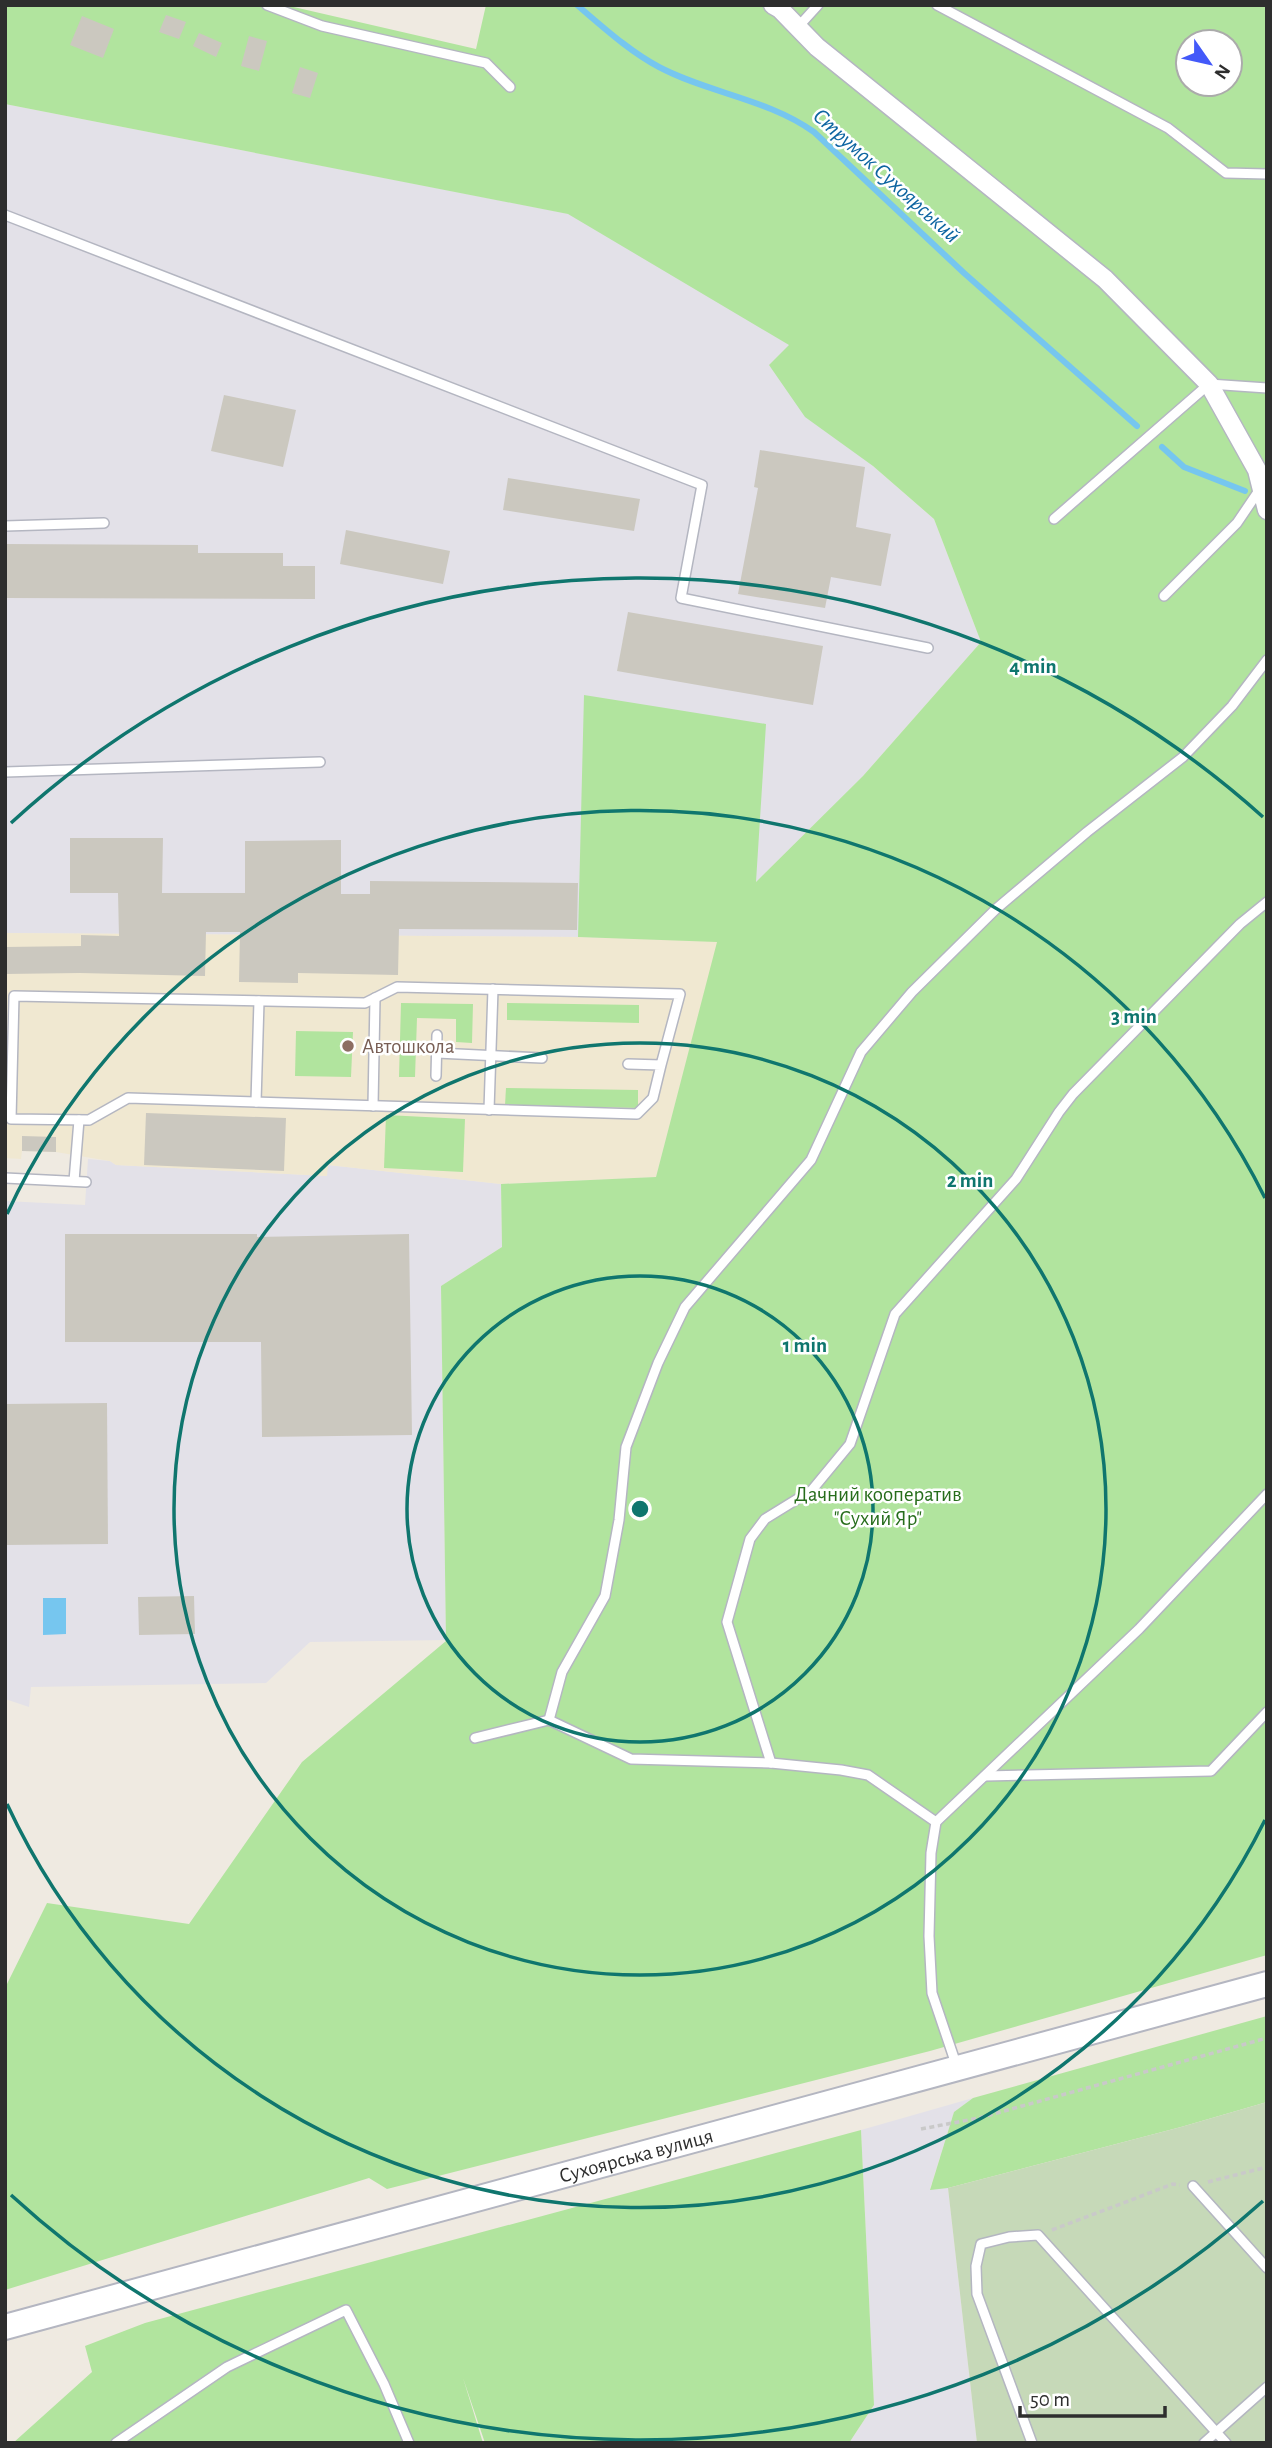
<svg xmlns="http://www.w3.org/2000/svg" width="1272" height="2448" viewBox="0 0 1272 2448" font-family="'Alegreya Sans',sans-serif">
<rect width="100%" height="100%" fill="#efeae1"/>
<!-- industrial -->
<g fill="#e3e1e8">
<polygon points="5,104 569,214 790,345 769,365 873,466 934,519 981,642 863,776 755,883 718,941 578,937 5,933"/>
<polygon points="88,1159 110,1161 116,1165 326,1176 328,1165 501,1184 502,1247 441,1286 446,1640 310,1642 266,1683 31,1687 29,1707 5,1699 5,1201 85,1205"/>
<polygon points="973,2098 954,2112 930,2189 948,2188 977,2443 849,2443 874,2405 861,2130"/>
</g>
<!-- education -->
<polygon fill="#f0e8d1" points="5,933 578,937 718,941 656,1177 501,1184 328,1165 327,1176 116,1165 110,1161 56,1152 22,1151 21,1159 5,1158"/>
<!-- green -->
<g fill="#b1e49e" fill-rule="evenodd">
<path d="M5,5h280l191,44 10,-44h781v1950l-337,96 -543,138 -18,-11 -364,112v-302l42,-85 142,21 113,-162 144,-121 -5,-355 61,-39 -1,-63 155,-7 61,-235 -139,-5 6,-242 182,29 -10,158 107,-106 118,-134 -47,-123 -61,-53 -68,-49 -36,-52 20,-20 -221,-131 -563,-110zM1188,42h42v42h-42z"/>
<polygon points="401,1003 473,1004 472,1043 456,1042 456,1019 417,1018 415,1077 399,1077"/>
<polygon points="507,1003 639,1005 639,1023 507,1020"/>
<polygon points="296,1031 353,1032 351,1077 295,1076"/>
<polygon points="506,1088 638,1090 638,1108 505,1105"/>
<polygon points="386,1115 465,1119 463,1172 384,1168"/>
<polygon points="1267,2016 1267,2102 1181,2127 948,2188 930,2190 954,2112 973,2098"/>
<polygon points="861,2130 874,2405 849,2443 485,2443 463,2378 483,2443 13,2443 92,2372 85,2346 145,2323"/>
</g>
<!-- cemetery -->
<polygon fill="#c6d9b8" points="1267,2102 1267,2443 977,2443 948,2188 1181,2127"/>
<!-- water -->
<polygon fill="#76c6ef" points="43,1598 66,1598 66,1634 43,1635"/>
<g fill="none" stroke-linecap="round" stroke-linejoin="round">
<!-- stream -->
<g stroke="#76c6ef" stroke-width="6">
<path d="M577,5c26,22 52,46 82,62 49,26 109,32 155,65l150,141 173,153"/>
<polyline points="1162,447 1184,467 1245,491"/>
</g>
</g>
<!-- building -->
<g fill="#cbc8bf">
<polygon points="166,15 186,22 179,39 159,32"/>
<polygon points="82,16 114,29 103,58 70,45"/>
<polygon points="199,33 222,43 216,57 193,46"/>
<polygon points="249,36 267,41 259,71 241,66"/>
<polygon points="300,67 318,73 310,98 292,93"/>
<polygon points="224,395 296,410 283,467 211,451"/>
<polygon points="760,450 865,467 856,527 891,534 881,586 831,577 825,608 738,594 758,488 754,487"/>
<polygon points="508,478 640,499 634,531 503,510"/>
<polygon points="346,530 450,551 443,584 340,564"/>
<polygon points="5,544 198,545 198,553 283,553 283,566 315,566 315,599 5,598"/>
<polygon points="628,612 823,646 813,705 617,671"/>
<polygon points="70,838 163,838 162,893 245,893 245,841 341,840 341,894 370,894 370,881 578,883 577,930 399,929 398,975 298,973 298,983 239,982 240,932 206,932 205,976 80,973 5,974 5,947 81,946 81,935 119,936 118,893 70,893"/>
<polygon points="146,1113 286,1118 284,1171 144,1165"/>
<polygon points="22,1136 56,1137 56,1152 22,1151"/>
<polygon points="65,1234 257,1234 257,1237 409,1234 412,1435 262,1437 261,1342 65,1342"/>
<polygon points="107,1403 108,1544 5,1545 5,1404"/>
<polygon points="194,1596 195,1634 139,1635 138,1597"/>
</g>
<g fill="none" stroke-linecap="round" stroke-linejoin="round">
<!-- lane casing -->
<g stroke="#b4b6c1" stroke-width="12">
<g id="lane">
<polyline points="267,5 322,26 486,63 510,87"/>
<polyline points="937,5 1168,128 1226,173 1267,174"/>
<polyline points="798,27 818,5"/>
<polyline points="5,215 702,485 681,598 928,648"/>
<polyline points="1054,519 1209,384 1267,388"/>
<polyline points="5,526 104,523"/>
<polyline points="1164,596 1237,523 1260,489"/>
<polyline points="5,772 320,762"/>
<polyline points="437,1053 542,1058"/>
<polyline points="628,1064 661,1065 653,1098 637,1114 128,1098 89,1120 11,1119 14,996 365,1003 397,987 680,994 661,1065"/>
<polyline points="436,1076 437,1035"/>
<polyline points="256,1102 259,1001"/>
<polyline points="373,1106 375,998"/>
<polyline points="489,1110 493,989"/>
<polyline points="5,1178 86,1182"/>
<polyline points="74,1181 79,1120"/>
<polyline points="549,1720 562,1672 605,1596 619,1520 626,1447 658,1363 685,1307 811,1160 861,1052 912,992 996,909 1087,832 1183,757 1232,706 1267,660"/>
<polyline points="475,1738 549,1720 631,1759 771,1763 841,1770 868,1775 936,1822 931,1853 929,1936 932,1993 957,2067"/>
<polyline points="771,1763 727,1622 750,1539 765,1519 812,1490 850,1444 895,1314 1016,1179 1059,1112 1073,1094 1240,924 1267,902"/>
<polyline points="985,1776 1211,1771 1267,1712"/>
<polyline points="936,1822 1139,1629 1267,1494"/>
<polyline points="1193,2186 1267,2268"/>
<polyline points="116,2443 227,2367 346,2310 384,2384 409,2443"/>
<polyline points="1032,2443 977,2294 976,2266 981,2244 1009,2237 1038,2235 1226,2443"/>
<polyline points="1204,2443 1267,2387"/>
</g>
</g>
<!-- street casing -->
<g stroke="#b4b6c1" stroke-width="21">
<polyline id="street" points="773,5 780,9 817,47 1105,279 1209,384 1257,470 1267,510"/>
</g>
<!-- secondary casing -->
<g stroke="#b4b6c1" stroke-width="28">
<g id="secondary">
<path id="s1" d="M5,2327l1262,-343"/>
</g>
</g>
<!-- path -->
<g stroke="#c9c9c9" stroke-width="3.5" stroke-dasharray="5 3.5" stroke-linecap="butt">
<polyline points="921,2129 979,2118 1267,2038"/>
<polyline points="1208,2182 1267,2167"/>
<polyline points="1052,2230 1173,2184 1180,2185"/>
</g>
<!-- lane -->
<use href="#lane" stroke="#fff" stroke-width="9"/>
<!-- street -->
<use href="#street" stroke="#fff" stroke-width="18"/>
<!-- secondary -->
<use href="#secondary" stroke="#fff" stroke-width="24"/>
</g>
<!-- distance rings -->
<g fill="none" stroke="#0f766e" stroke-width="3.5">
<circle cx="640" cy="1509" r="233"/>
<circle cx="640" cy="1509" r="466"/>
<path d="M1265 1820A698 698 0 0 1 7 1804M7 1214A698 698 0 0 1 1265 1198"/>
<path d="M1263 2201A931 931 0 0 1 11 2195M11 823A931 931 0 0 1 1263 817"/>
</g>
<!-- markers -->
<circle fill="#8d6e63" stroke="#fff" stroke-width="2.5" cx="348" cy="1046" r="7"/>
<g text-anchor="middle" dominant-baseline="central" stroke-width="5" stroke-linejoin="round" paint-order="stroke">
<!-- education labels -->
<g font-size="21" fill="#785e54" stroke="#fff" text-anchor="start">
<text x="362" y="1046">Автошкола</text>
</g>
<!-- park labels -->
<g font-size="21" fill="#276d1c" stroke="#fff">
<text x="878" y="1494">Дачний кооператив<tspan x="878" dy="24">"Сухий Яр"</tspan></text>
</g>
<!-- street labels -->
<g font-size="21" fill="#2e2e2e" stroke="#fff">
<text stroke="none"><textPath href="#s1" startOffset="654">Сухоярська вулиця</textPath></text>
</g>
<!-- water labels -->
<g font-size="23" font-style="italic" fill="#0e65a1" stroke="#fff">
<text transform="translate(886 176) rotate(42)">Струмок Сухоярський</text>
</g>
</g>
<circle cx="640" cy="1509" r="10" fill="#0f766e" stroke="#fff" stroke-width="3.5"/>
<g font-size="21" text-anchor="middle" font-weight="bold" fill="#0f766e" stroke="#fff" stroke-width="5" stroke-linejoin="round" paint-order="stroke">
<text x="1033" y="673">4 min</text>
<text x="1134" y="1023">3 min</text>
<text x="970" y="1187">2 min</text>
<text x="805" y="1352">1 min</text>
</g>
<!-- border -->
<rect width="1272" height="2448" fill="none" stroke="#2e2e2e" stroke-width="14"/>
<!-- north arrow -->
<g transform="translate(1209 63) rotate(124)"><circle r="33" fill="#ffffff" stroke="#ababab" stroke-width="2"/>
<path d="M0-5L12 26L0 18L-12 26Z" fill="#4359f9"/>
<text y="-10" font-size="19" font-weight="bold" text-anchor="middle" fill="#2e2e2e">N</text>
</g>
<!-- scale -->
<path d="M1020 2406v10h145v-10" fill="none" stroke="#2e2e2e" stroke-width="3.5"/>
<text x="1030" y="2406" font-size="21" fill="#2e2e2e" stroke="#ffffff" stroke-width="5" paint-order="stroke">50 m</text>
</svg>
